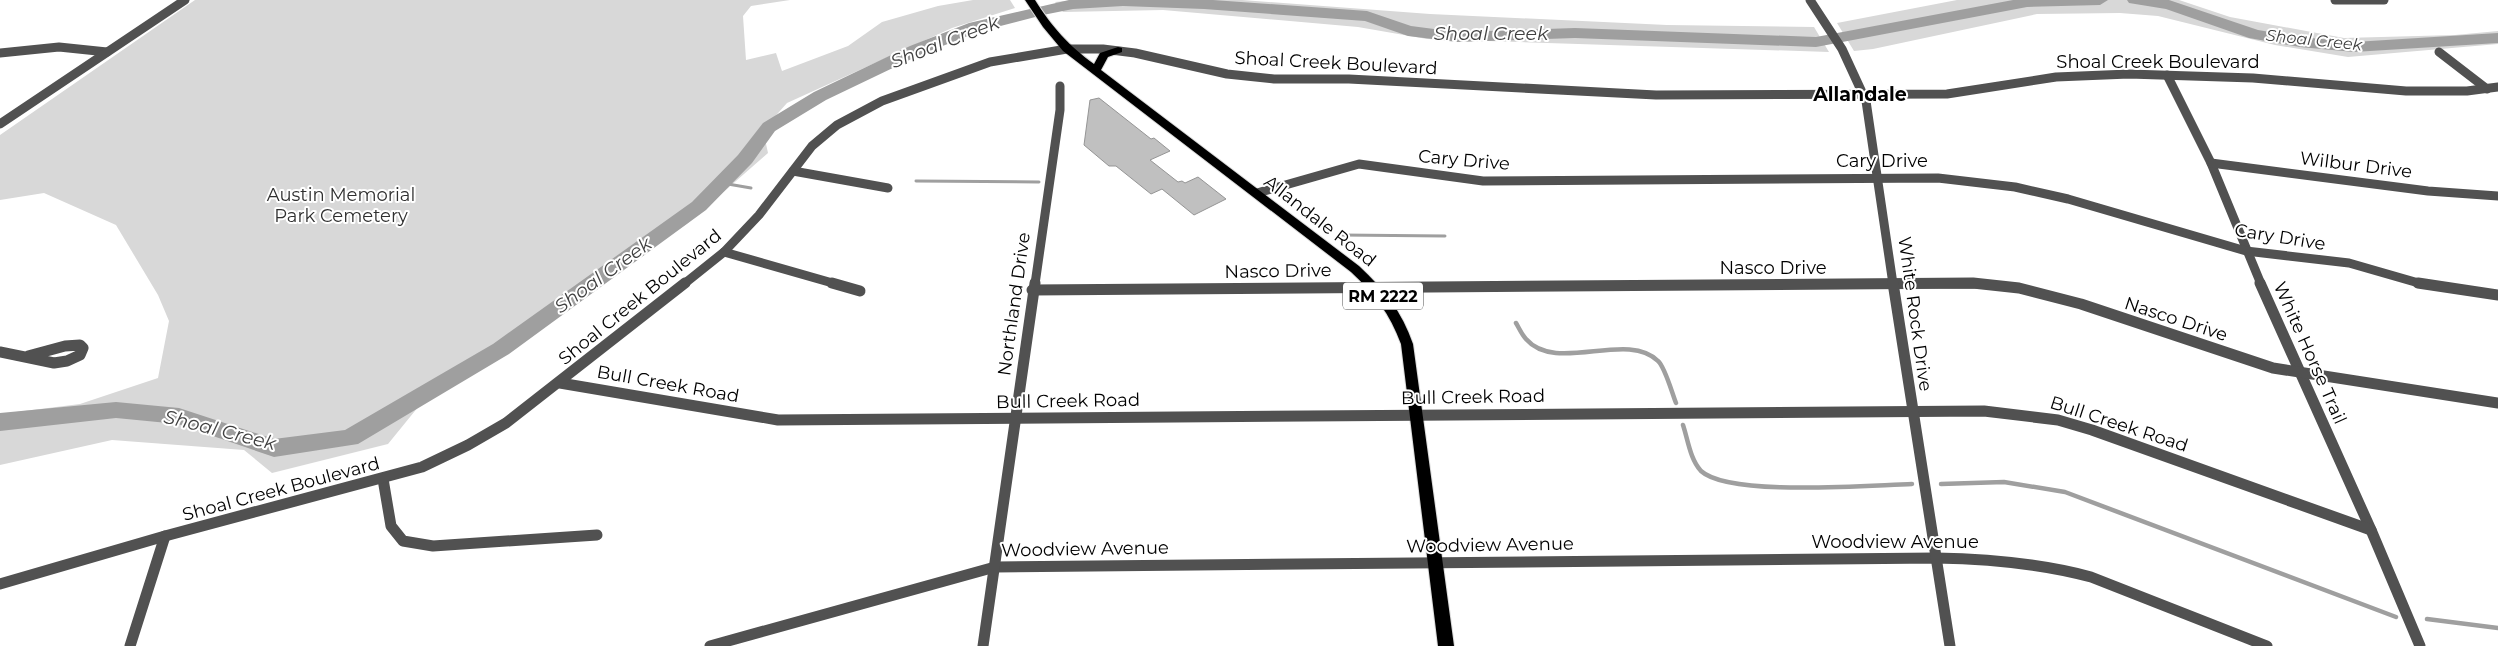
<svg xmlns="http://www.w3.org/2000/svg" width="2498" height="646" viewBox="0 0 2498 646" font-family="Montserrat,sans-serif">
<rect width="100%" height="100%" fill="#fff"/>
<!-- green -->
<g fill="#d8d8d8">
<polygon points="195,0 790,0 751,6 743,16 746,60 776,53 782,71 848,46 882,22 938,6 973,0 1010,0 1015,8 952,28 787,103 763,130 768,153 688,223 501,349 432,390 388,444 272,473 244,450 112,440 0,465 0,414 80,404 158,378 169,321 158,295 116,225 44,193 0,200 0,135"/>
<polygon points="1077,0 1242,0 1430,14 1667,25 1814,27 1829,52 1427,39 1358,27 1163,10 1063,12 1055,2"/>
<polygon points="1957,0 2179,0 2230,17 2344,38 2455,35 2498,31 2498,44 2348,57 2275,45 2158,16 2120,13 2037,14 1873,49 1854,51 1837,23"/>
</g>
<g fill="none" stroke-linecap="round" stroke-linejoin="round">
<!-- stream-far1 -->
<g stroke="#9f9f9f" stroke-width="3">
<polyline points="916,181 1039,182"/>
<polyline points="722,183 751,188"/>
<polyline points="1341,235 1445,236"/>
</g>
<!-- stream -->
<g stroke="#9f9f9f" stroke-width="4.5">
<path d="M1516,323c3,5 6,12 10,16 30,35 101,-9 132,22 7,6 14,32 18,42"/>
<path d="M1683,425c5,15 7,34 18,46 28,26 169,14 211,13"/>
<polyline points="1941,484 2004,482 2065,492 2396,617"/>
<polyline points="2427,619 2498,628"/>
</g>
<!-- river -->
<g fill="#9f9f9f" fill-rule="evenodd">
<polygon points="1069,0 1213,0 1367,11 1411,26 1457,32 1575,28 1816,37 2013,0 2108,0 2100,5 2027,7 1816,47 1575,38 1457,42 1408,36 1365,21 1204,9 1123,6 1073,9 1043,15 981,31 922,54 826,100 775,131 752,163 706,210 509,354 358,444 274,457 178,424 116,418 0,431 0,413 116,402 179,408 274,439 345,430 493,344 692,202 738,155 763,123 814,92 910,46 969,23"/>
<polygon points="2127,0 2169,0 2258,30 2300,37 2354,42 2498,33 2498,43 2354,52 2300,47 2249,38 2166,9 2129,3"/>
</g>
</g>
<!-- building -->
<polygon fill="#c0c0c0" stroke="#959595" points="1099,98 1151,139 1154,138 1170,151 1150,160 1178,182 1182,181 1185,183 1198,177 1226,199 1194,215 1162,189 1151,194 1116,166 1109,166 1084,145 1090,100"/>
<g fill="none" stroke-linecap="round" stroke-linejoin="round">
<!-- primary casing -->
<g stroke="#dbdbdb" stroke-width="2">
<path id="primary" d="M1025,0h10c17,27 33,45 59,64l6,-11 18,-6 4,1v4l-14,5 -7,13 258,196c25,23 43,46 54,78l41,302h-16l-37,-302c-11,-30 -27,-51 -50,-72l-288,-221 -20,-24z"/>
</g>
<!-- minor-far1 -->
<g stroke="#515151" stroke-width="9">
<polyline points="2335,0 2384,0"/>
<polyline points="2439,52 2487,89"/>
<polyline points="0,53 59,47 107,52"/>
<polyline points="2167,75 2211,163 2261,284"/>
<polyline points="2211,163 2428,191 2498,196"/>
<polyline points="793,171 888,188"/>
<polyline points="1257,193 1359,164 1483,181 1938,178 2015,187 2068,199 2246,251 2349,263 2422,284"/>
<polyline points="724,252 836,284"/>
<polyline points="1035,284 1060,110 1060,86"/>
<polyline points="1806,284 1984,284"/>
</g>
<!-- minor -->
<g stroke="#515151" stroke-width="11">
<polyline points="832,283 860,291"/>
<polyline points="2260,283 2371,530 2420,646"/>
<polyline points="2418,283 2498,295"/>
<polyline points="1032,290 1973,283 2019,288 2081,304 2273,368 2498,403"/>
<polyline points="0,352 54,363 67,361 80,355 83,348 80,345 65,346 28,356"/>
<polyline points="560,383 778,420 1984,411 2058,420 2092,430 2371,530"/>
<polyline points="383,479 391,526 403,541 433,546 597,535"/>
<polyline points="130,646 165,536"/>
<path d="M710,646l285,-79 941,-9c53,1 104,5 155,19l176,69"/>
<polyline points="983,646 1035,283"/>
</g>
<!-- tertiary-far1 -->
<g stroke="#515151" stroke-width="9">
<polyline points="1810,0 1842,49 1866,101 1893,284"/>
<polyline points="0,124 185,0"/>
<polyline points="684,284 724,252 759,215 812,146 837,125 882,101 990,62 1067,49 1103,49 1135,53 1227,74 1274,79 1349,79 1656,95 1947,94 2056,77 2129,74 2253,78 2406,91 2467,91 2498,87"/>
</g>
<!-- tertiary -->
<g stroke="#515151" stroke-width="11">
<polyline points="1893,283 1950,646"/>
<polyline points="0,584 165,536 422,467 468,445 506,423 685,283"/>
</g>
<!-- primary -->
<use href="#primary" fill="#000" fill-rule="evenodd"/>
</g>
<g text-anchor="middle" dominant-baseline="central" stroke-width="4" stroke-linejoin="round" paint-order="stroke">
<!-- far-water labels -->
<g font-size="16" font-style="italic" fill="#404040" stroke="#fff">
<text transform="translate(2314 40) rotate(6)">Shoal Creek</text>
</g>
<!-- shield labels -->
<rect fill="#fff" stroke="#4c4c4c" stroke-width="1" x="1343" y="282.5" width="80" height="27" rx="4"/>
<g font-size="16" font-weight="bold" fill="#000">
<text x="1383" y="296">RM 2222</text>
</g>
<!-- street labels -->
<g font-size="18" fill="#000" stroke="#fff">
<text x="2158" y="62">Shoal Creek Boulevard</text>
<text transform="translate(1336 63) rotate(3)">Shoal Creek Boulevard</text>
<text transform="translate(1464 160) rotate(5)">Cary Drive</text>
<text x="1882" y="161">Cary Drive</text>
<text transform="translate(2356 165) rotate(7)">Wilbur Drive</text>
<text transform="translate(1320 221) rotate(38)">Allandale Road</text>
<text transform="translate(2280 237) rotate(9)">Cary Drive</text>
<text x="1773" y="268">Nasco Drive</text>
<text transform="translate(1278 271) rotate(-1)">Nasco Drive</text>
<text transform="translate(640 297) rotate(-39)">Shoal Creek Boulevard</text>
<text transform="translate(1014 304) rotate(-82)">Northland Drive</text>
<text transform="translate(1915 314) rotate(82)">White Rock Drive</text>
<text transform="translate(2176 319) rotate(18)">Nasco Drive</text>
<text transform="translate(2310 353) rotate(66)">White Horse Trail</text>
<text transform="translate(668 384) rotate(10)">Bull Creek Road</text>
<text transform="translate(1473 397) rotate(-1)">Bull Creek Road</text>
<text transform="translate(1068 401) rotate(-1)">Bull Creek Road</text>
<text transform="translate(2119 424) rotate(18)">Bull Creek Road</text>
<text transform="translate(281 489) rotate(-15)">Shoal Creek Boulevard</text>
<text x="1895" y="542">Woodview Avenue</text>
<text transform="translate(1490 545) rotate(-1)">Woodview Avenue</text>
<text transform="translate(1085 549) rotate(-1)">Woodview Avenue</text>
</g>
<!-- park labels -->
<g font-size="18" fill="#2f2f2f" stroke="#fff">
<text x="341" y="195">Austin Memorial<tspan x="341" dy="21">Park Cemetery</tspan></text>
</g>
<!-- water labels -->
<g font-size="19" font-style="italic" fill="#404040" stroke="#fff">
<text x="1491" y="33">Shoal Creek</text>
<text transform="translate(945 42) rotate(-21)">Shoal Creek</text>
<text transform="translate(603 275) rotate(-36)">Shoal Creek</text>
<text transform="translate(220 430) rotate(14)">Shoal Creek</text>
</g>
<!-- neighbourhood labels -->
<g font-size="19" font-weight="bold" fill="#000" stroke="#fff">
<text x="1860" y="94">Allandale</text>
</g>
</g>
</svg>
